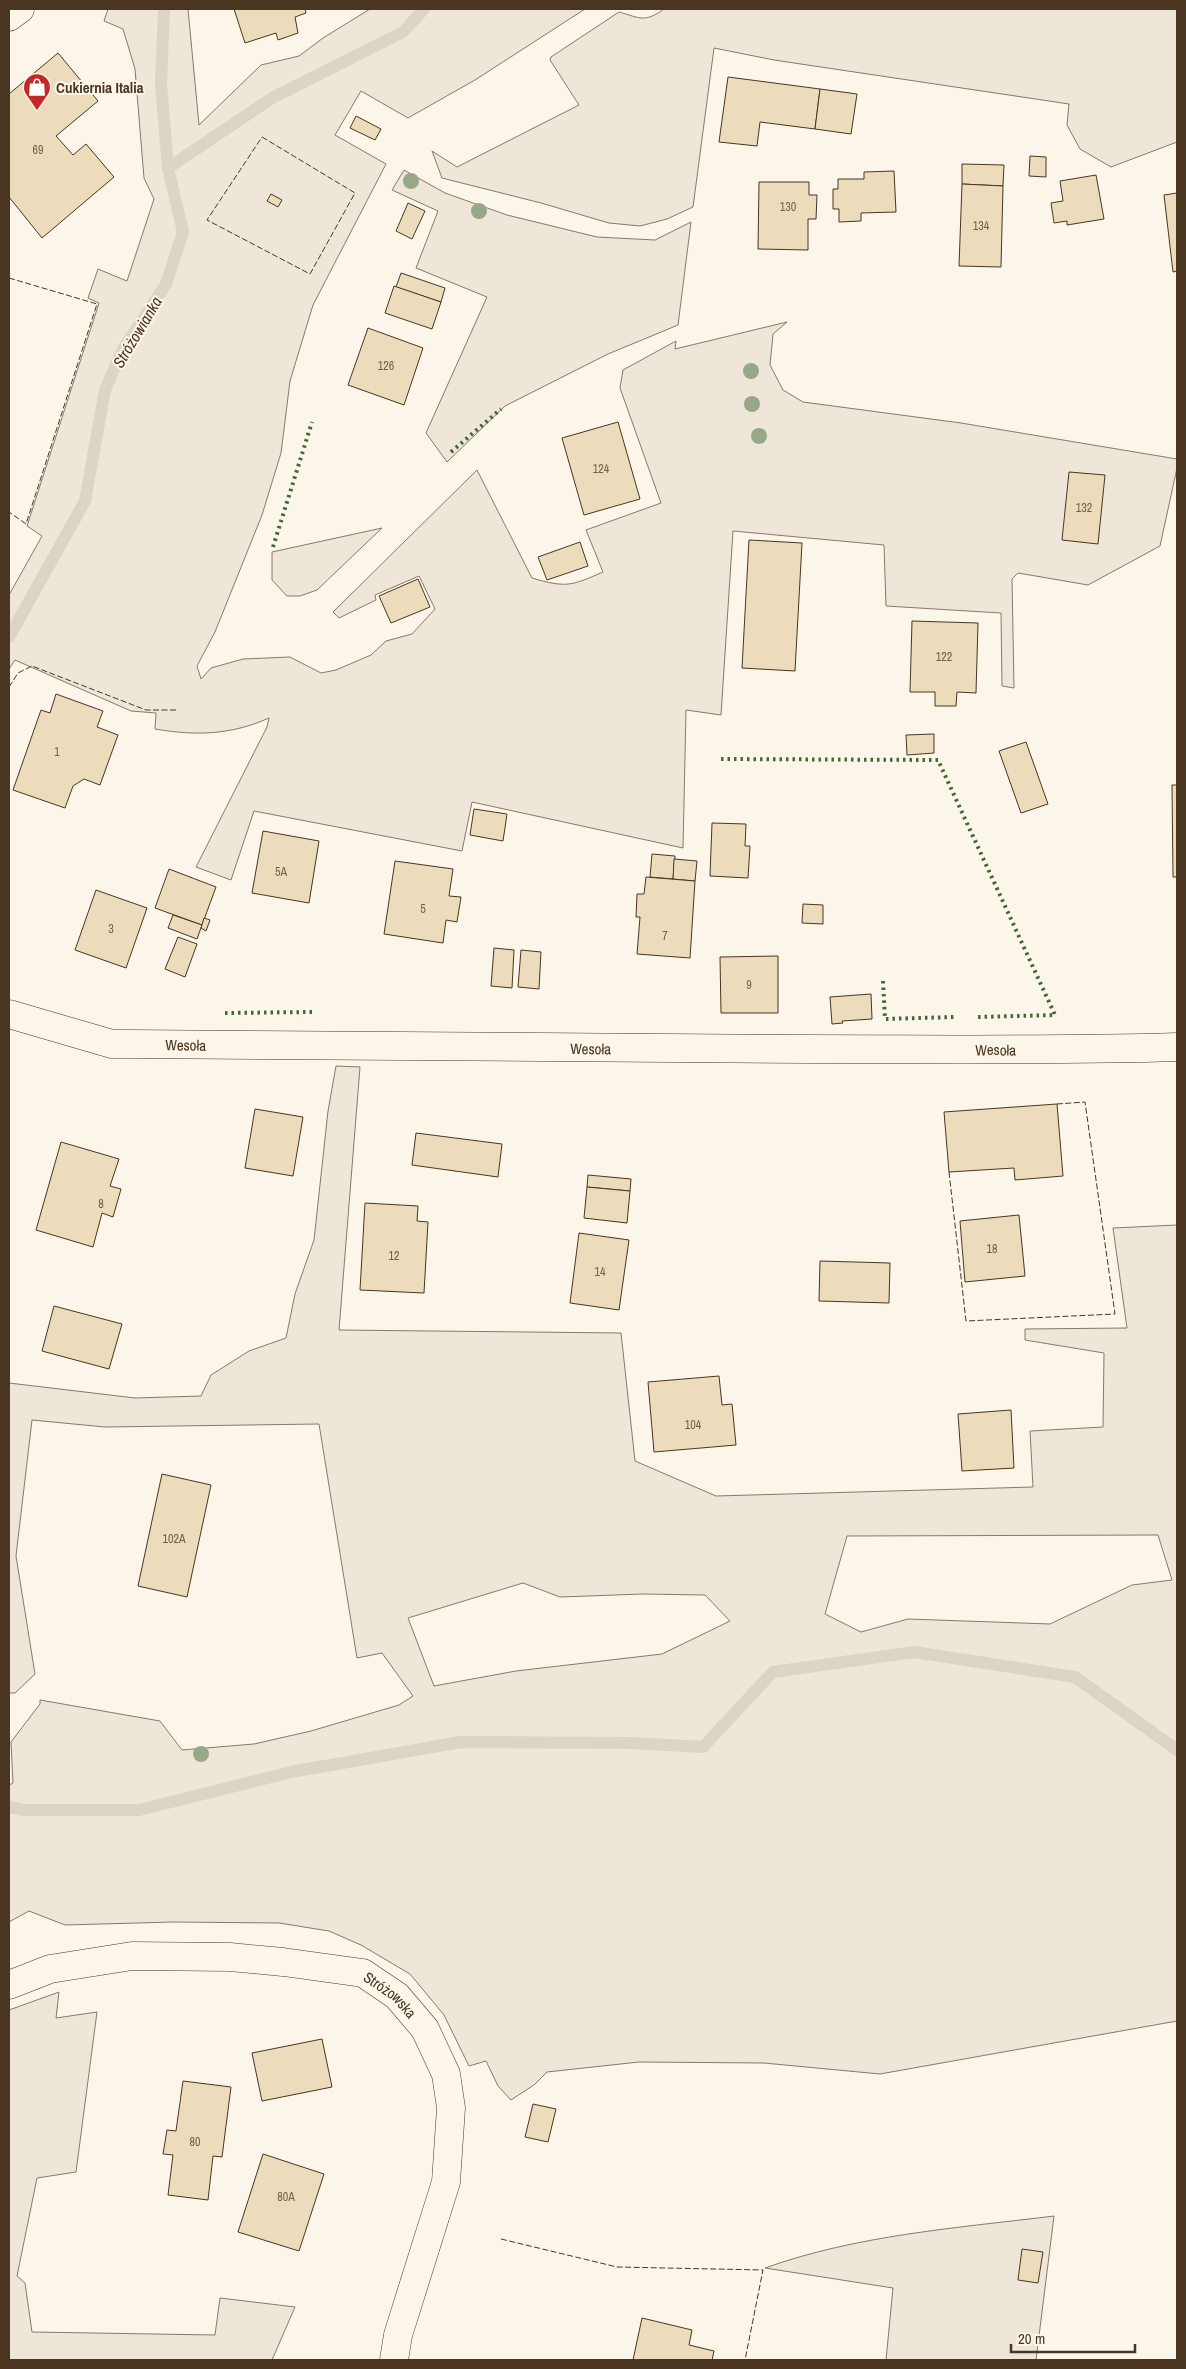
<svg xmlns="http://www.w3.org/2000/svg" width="1186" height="2369" viewBox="0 0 1186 2369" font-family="'Archivo Narrow',sans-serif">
<rect width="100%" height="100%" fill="#fbf6e9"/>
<!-- green -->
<g fill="#ede6d9" stroke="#887966" fill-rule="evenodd">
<path d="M108,9h80l11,116 62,-60 38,-9 24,-18 47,-29h215l-110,71 -67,38 -47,-27 -26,44 51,29 -73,141 -23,76 -9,72 -19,62 -47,117 -18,34 4,13 10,-11 32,-9 47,-2 31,16 15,-3 35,-15 15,-14 26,-7 23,-25 -16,-33 -44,19 1,5 -37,18 -6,-6 144,-142 55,108c34,10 39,8 71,-6l-17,-42 75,-27 -41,-115 3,-18 53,-29 -1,8 112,-27 -14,12 -3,31 13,25 20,12 158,21 216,36v9l-17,78 -72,39 -70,-12 -6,6 2,109 -12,-2 -1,-73 -115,-7 -2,-61 -151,-14 -12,184 -35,-5 -3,138 -211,-46 -10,49 -208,-40 -23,69 -35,-13 71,-140 2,-9c-38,17 -73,18 -114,11l1,-16 -25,-2 -116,-51 -6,9v-74l33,-59 -15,-10 72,-223 -11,-5 10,-29 29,12 27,-82 -10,-21 -9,-109 -12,-40 -19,-8z"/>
<path d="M664,9h513v133l-66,25 -31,-18 -13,-24 2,-21 -295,-44 -60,-12 -21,159 -26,12 -27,7 -31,-3 -68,-20 -99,-25 -10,-27 25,16 122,-62 -29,-45 1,-3 68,-45c21,6 26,11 45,-3z"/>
<polygon points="404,170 445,193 507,215 597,237 655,240 691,222 678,325 608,354 505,406 447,462 426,433 487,297 416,268 438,211 392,190"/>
<polygon points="382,528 317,590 300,596 287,596 272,580 272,552"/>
<path d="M336,1066l24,1 -21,263 282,3 14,128 81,35 317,-9 -3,-56 73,-4 1,-74 -79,-13v-11l102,-1 -14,-100 64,-3v796l-297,53 -116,-11 -125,-1 -92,10 -13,13 -23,15 -13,-14 -12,-25 -17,5 -25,-51 -34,-41 -49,-29 -32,-14 -50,-8 -106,-1 -108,3 -36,-14 -20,11v-137l4,-2 -2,-41 29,-38v-4l120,21 22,29 72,-6 57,-13 88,-26 14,-9 -31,-43 -25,5 -38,-234 -214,3 -73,-7 -16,136 19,118 -20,19h-6v-310l126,15 66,-2 10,-21 38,-24 37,-13 9,-44 19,-54 14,-129zM1158,1535l14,45 -40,5 -82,39 -142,-5 -47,13 -36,-18 22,-78zM523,1583l37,14 83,-3 62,1 25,26 -68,33 -146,17 -82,15 -26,-68z"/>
<polygon points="59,1992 56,2018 97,2012 76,2172 37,2178 17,2276 25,2283 32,2332 215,2335 220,2298 295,2307 272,2360 9,2360 9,2010"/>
<path d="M1054,2216l-18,144h-150l7,-72 -128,-20c92,-33 192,-40 289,-52z"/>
</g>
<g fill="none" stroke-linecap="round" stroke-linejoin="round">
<!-- stream -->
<g stroke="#dcd4c6" stroke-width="12">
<polyline points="168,168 272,98 403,32 424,9"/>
<polyline points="9,637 85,501 105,390 123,349 166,284 183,232 168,168 161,84 164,9"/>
<polyline points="9,1807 24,1810 139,1810 291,1772 461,1742 633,1743 703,1747 773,1672 914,1652 1075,1677 1177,1750"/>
</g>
</g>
<!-- building -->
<g fill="#ecdcbc" stroke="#4a3520">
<polygon points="234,9 305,9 306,13 295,17 298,33 278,40 276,33 245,43"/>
<polygon points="58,53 98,101 56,136 73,155 86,144 114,177 42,238 9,197 9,94"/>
<polygon points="728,77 820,89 815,129 760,122 757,146 719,142"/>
<polygon points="820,89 857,94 851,134 815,129"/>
<polygon points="356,116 381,129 375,140 350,128"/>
<polygon points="1030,156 1046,157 1046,177 1029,176"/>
<polygon points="962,164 1004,165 1003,186 962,184"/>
<polygon points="894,171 896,212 861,213 861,221 839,222 839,209 833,209 833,189 838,189 838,179 864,179 864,172"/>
<polygon points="1096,175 1104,219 1067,225 1067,221 1054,223 1051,203 1063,201 1060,181"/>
<polygon points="759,182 809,182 809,195 817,195 816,219 808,219 808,250 758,249"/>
<polygon points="962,184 1003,186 1001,267 959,266"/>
<polygon points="1177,193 1177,271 1173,272 1164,195"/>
<polygon points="271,194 282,200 278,207 267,201"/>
<polygon points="408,203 425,211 412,239 396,231"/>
<polygon points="401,273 445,288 441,302 396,287"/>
<polygon points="394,286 441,302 432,329 385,313"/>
<polygon points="368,328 423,348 404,405 348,385"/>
<polygon points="618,422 640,499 584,515 562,438"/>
<polygon points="1069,472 1105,475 1098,544 1062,540"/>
<polygon points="749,540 802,543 795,671 742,668"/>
<polygon points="580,542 588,566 547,580 538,557"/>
<polygon points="418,579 430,607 391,623 379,596"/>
<polygon points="912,621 978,623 976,693 957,692 956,706 935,706 935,692 910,692"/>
<polygon points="56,694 103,711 97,727 118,735 100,785 84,779 73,786 65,808 13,790 41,710 50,713"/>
<polygon points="934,734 934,753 907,755 906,735"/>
<polygon points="1026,742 1048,804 1021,813 999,751"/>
<polygon points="1172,785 1177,785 1177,877 1173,877"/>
<polygon points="474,809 507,814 503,841 470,835"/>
<polygon points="712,823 746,824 745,846 750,846 748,878 710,876"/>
<polygon points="263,831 319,841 309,903 252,893"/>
<polygon points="652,854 675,856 673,879 650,877"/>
<polygon points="674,859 697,861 695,881 673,879"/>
<polygon points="395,861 453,869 449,896 461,897 457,922 446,920 443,943 384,934"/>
<polygon points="169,869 216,887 202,925 155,908"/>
<polygon points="646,877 695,881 690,958 637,954 640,917 636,917 637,894 644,894"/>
<polygon points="96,890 147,908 126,968 75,950"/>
<polygon points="803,904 823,905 823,924 802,923"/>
<polygon points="173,915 202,925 197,939 168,928"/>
<polygon points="204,918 210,920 206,931 201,928"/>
<polygon points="178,937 197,944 185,977 165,969"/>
<polygon points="494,948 514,950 512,988 491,986"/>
<polygon points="521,950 541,952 539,989 518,987"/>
<polygon points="778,956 778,1013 721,1013 720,957"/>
<polygon points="871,994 872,1019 842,1021 843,1023 832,1024 830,997"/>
<polygon points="1057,1104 1063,1176 1015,1180 1014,1168 949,1172 944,1112"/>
<polygon points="255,1109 303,1117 293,1176 245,1168"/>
<polygon points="416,1133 502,1144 498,1177 412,1165"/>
<polygon points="61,1142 119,1159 110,1186 121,1189 113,1217 102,1213 93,1247 36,1230"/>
<polygon points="588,1175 631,1179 630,1191 587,1187"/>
<polygon points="587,1187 630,1191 627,1223 584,1218"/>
<polygon points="365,1203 418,1206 417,1221 428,1222 424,1293 360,1290"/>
<polygon points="1019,1215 1025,1276 965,1282 960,1221"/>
<polygon points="579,1233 629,1240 619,1310 570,1303"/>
<polygon points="820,1261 890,1263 889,1303 819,1301"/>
<polygon points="54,1306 122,1324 109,1369 42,1351"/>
<polygon points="719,1376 722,1405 732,1404 736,1445 654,1452 648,1382"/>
<polygon points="1011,1410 1014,1468 962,1471 958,1414"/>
<polygon points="162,1474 211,1485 187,1597 138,1586"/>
<polygon points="322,2039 332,2087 262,2101 252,2053"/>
<polygon points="183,2081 231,2087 222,2157 213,2156 208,2200 168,2195 173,2155 163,2154 167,2130 176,2131"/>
<polygon points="533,2104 556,2109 548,2142 525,2137"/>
<polygon points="263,2154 324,2174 299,2251 238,2232"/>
<polygon points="1022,2249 1043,2252 1038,2283 1018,2280"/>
<polygon points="642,2318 692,2330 689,2345 714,2351 712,2360 633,2360"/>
</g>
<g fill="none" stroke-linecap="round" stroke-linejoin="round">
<!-- minor casing -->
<g stroke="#4a3520" stroke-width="29">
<g id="minor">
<path id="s1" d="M9,1014l103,30h18c226,2 452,5 679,5 123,0 246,2 368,-2"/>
<path id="s2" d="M9,1985l41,-16 82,-13 98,1 53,5 80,11 34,23 28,33 21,45 5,34 -5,74 -48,153 -4,25"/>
</g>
</g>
<!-- secondary casing -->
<g stroke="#4a3520" stroke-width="29">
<polyline id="secondary" points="9,17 20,9"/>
</g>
<!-- minor -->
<use href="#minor" stroke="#fbf6e9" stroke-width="28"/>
<!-- secondary -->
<use href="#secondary" stroke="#fbf6e9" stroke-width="28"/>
<!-- hedge -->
<g stroke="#436837" stroke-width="4" stroke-dasharray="2.5 4" stroke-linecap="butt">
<polyline points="451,452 501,409"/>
<polyline points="273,547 312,422"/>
<polyline points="721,759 938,760 1055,1015 977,1017"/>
<polyline points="883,981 885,1019 954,1017"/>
<polyline points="225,1013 312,1012"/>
</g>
<!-- fence -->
<g stroke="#4a3520" stroke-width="1" stroke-dasharray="6 2.5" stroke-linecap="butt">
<polygon points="262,137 355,193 310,274 207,220"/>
<polyline points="9,278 97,304 26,524 9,512"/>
<polyline points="9,687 18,673 32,666 146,710 176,710"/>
<polyline points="949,1172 966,1321 1115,1314 1085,1102 1057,1104"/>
<polyline points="501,2239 617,2267 763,2270 745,2360"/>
</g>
</g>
<!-- trees -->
<g fill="#96a887">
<circle cx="411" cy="181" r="8"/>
<circle cx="479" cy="211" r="8"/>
<circle cx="751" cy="371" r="8"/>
<circle cx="752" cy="404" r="8"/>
<circle cx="759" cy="436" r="8"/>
<circle cx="201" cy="1754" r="8"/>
</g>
<!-- icons -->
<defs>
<g id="shop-pin" transform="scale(1.4375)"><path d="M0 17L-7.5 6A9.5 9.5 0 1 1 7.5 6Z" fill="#c62828" stroke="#fbf6e9"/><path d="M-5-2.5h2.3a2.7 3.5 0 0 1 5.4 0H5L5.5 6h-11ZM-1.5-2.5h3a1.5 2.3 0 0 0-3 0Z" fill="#fff"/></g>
</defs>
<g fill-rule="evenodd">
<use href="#shop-pin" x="37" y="87"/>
</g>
<g text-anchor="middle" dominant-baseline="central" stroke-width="4" stroke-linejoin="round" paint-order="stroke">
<!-- number labels -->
<g font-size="12" fill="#725f47">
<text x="38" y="150">69</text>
<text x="788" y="207">130</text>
<text x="981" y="226">134</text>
<text x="386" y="366">126</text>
<text x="601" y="469">124</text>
<text x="1084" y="508">132</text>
<text x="944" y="657">122</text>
<text x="57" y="752">1</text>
<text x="281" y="872">5A</text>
<text x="423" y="909">5</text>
<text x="111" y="929">3</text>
<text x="665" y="936">7</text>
<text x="749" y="985">9</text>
<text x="101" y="1204">8</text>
<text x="992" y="1249">18</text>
<text x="394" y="1256">12</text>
<text x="600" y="1272">14</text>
<text x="693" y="1425">104</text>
<text x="174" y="1539">102A</text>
<text x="195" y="2142">80</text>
<text x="286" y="2197">80A</text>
</g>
<!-- poi labels -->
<g font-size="15" font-weight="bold" fill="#4a3520" stroke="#fbf6e9" text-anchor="start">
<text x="56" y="87">Cukiernia Italia</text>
</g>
<!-- street labels -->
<g font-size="15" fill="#4a3520" stroke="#fbf6e9">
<text stroke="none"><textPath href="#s1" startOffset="181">Wesoła</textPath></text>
<text stroke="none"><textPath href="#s1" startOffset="586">Wesoła</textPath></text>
<text stroke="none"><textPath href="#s1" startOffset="991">Wesoła</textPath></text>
<text stroke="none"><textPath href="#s2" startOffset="394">Stróżowska</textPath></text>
</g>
<!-- water labels -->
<g font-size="16" font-style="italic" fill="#4a3520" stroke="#fbf6e9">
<text transform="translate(137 332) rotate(-59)">Stróżowianka</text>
</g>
</g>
<!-- border -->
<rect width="1186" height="2369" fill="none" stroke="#4a3520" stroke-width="20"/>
<!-- scale -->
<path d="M1011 2344v8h124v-8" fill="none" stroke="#4a3520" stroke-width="2.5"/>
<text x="1018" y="2344" font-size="15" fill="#4a3520" stroke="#fbf6e9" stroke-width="4" paint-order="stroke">20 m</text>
</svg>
